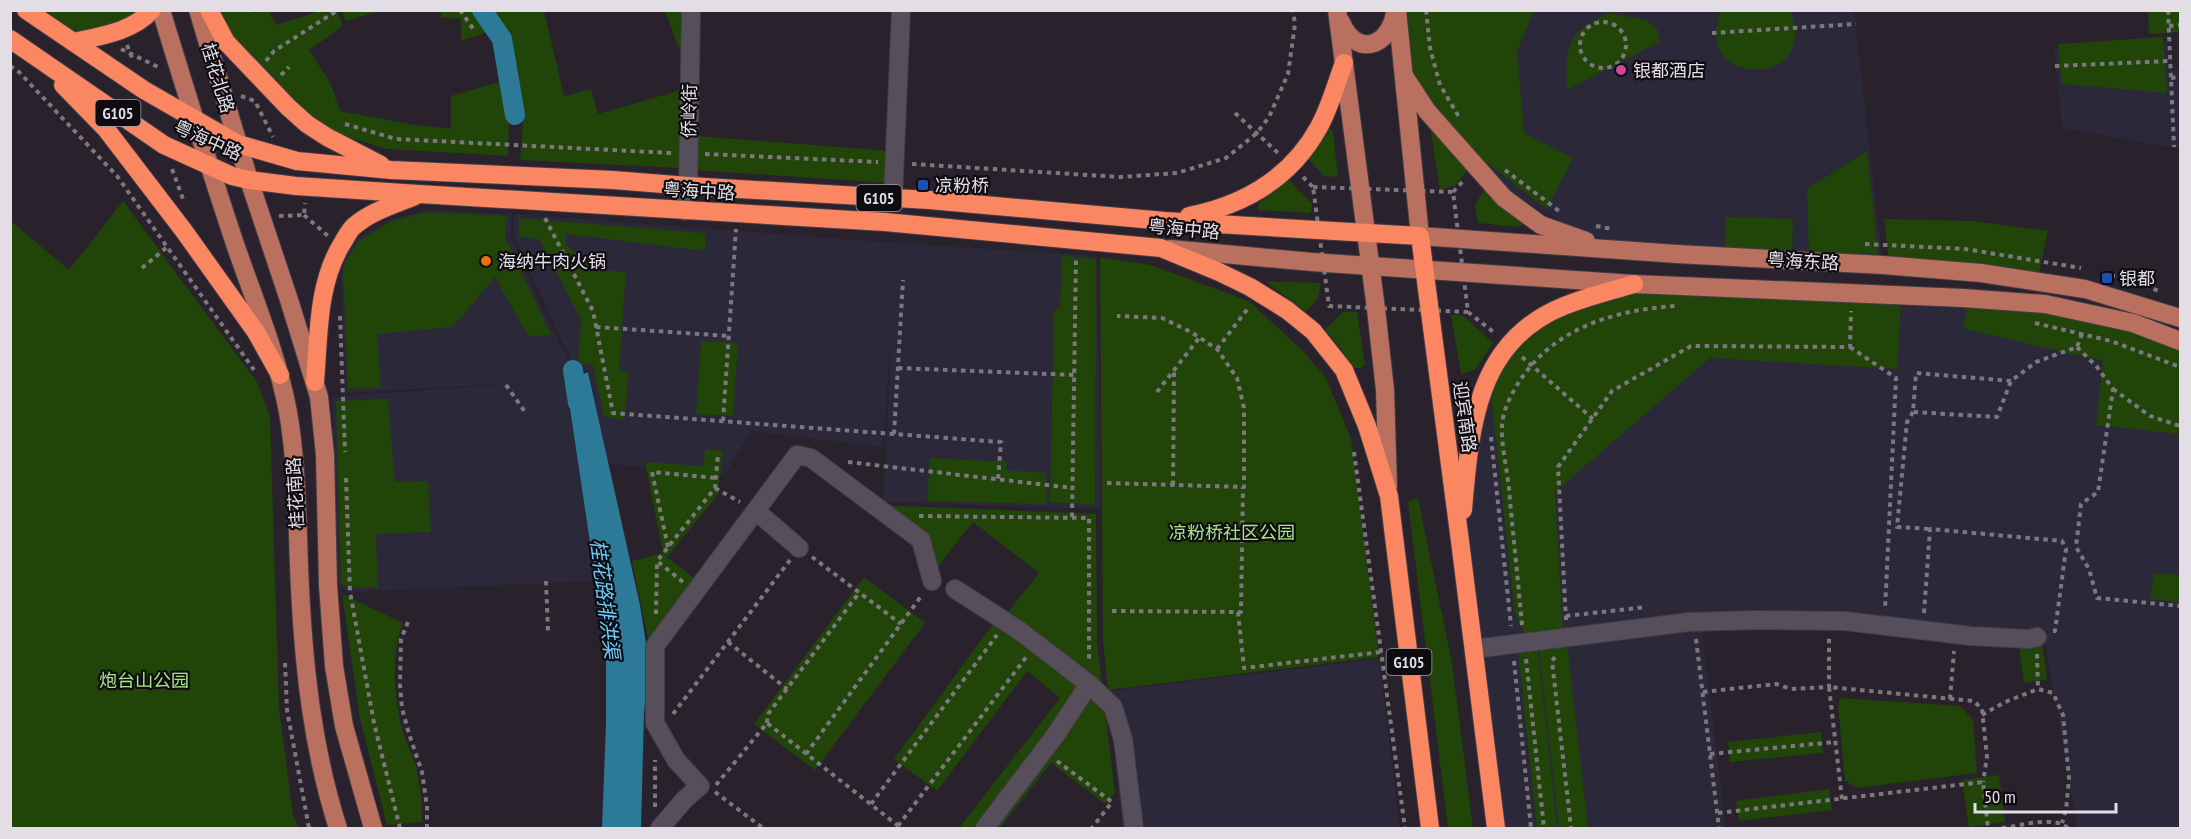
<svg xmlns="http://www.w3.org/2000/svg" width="2191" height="839" viewBox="0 0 2191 839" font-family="'PT Sans Narrow','Noto Sans SC',sans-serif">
<rect width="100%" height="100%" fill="#29212c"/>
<!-- commercial -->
<g fill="#2b2939">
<polygon points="1397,11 1854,11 1883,265 1636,252 1565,224 1512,192 1479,164 1415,88"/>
<polygon points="2167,41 2168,70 2180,69 2180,149 2062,128 2054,48"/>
<polygon points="428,210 511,214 511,236 537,298 573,370 565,380 595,581 371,591 349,591 338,587 332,397 538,382 346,393 340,268 355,239 392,219"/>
<polygon points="514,214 897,243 1097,256 1101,509 883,502 893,311 883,447 751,431 725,475 609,464 589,371 575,370 514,236"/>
<polygon points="1907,295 2180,342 2180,828 2077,828 2044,635 1701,622 1726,828 1495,828 1461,541 1482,394"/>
<polygon points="1379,659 1400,828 1122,828 1109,691"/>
</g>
<!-- green -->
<g fill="#214409">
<path d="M1722,10l68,1c33,80 -103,77 -68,-1z"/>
<polygon points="31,11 148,11 73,40"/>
<polygon points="216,11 251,11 253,13 269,11 276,25 320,11 337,11 343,26 309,50 330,82 340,111 415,125 451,129 451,96 500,82 509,115 508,156 387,149 330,132 310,120 231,39"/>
<polygon points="342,11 342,10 380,11 346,21"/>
<polygon points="441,11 475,11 491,31 461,41 461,19 441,18"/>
<polygon points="494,11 544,11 564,96 591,89 598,114 681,90 680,168 520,160 523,124 512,36"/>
<polygon points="665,11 682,11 681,54"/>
<polygon points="1400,11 1534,11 1517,51 1524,133 1573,158 1547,209 1481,158 1418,85 1403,52"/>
<polygon points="2148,11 2180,11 2180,32 2149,34"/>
<path d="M1609,13l37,7 12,10 1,12 -92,48c-2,-43 0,-59 42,-77z"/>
<polygon points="2163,37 2167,93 2062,84 2058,44"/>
<polygon points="1327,127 1333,131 1338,177 1324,176 1307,158 1321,142"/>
<polygon points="1437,127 1467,170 1456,185 1440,190 1431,131"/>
<polygon points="696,136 890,151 889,183 693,170"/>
<polygon points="1867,151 1879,260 1809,256 1807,189"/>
<polygon points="1288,179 1312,204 1311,213 1258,210 1259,203"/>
<polygon points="1484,190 1528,220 1519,227 1478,223 1475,205"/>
<polygon points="123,201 257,382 270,416 279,708 293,814 298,828 11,828 11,221 69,270"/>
<polygon points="427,212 507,216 505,237 551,335 528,336 495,277 453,327 377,334 381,388 348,389 343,267 358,241 392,221"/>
<polygon points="1725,217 1793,219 1792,253 1725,251"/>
<polygon points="519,218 705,233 705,251 566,234 566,245 597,270 626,272 619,370 629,372 624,420 604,416 593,365 578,364 581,320 539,239 519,237"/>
<polygon points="1884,219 1973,221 2048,231 2038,277 1889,260"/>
<polygon points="1062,256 1096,259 1095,505 1050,502 1054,310 1060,308"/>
<polygon points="1100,257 1151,265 1249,301 1304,352 1326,378 1351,439 1379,657 1108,690 1103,640"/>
<polygon points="1265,281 1321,283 1318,298 1306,312"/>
<polygon points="1634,286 1901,300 1897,369 1710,358 1555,492 1563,634 1526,637 1515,613 1490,385 1522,333"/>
<polygon points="1966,302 2043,307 2180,345 2180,434 2096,425 2103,361 1964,329"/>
<polygon points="1343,312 1357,312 1365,364 1361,368 1354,368 1339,346 1325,330"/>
<polygon points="1451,315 1462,315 1493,343 1475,370 1461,374"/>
<polygon points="701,341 738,343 733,416 696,414"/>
<polygon points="388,399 395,482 428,481 431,532 376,534 378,588 354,588 341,584 336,401"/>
<polygon points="705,449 723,451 718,494 667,557 699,582 653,642 648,638 632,561 663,553 645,462 704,466"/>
<polygon points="929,458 1007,462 1006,470 1046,473 1047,504 928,501"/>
<polygon points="1418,498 1452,663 1473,828 1448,828 1408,502"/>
<polygon points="880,505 1096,514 1097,642 1115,793 1105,804 1051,763 1000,828 959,828 1060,698 1027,671 937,791 894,759 1001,613 1005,616 1039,573 973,522 933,573 924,538"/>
<polygon points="2154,573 2180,575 2180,602 2150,599"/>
<polygon points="864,577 925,623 815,770 754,724"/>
<path d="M342,594l61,29c-13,34 -9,75 0,109 4,14 12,26 14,39 4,17 5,34 5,51l-35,3 -27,-106z"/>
<polygon points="2042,642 2047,679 2024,683 2019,645"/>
<polygon points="1567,644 1588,828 1559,828 1539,647"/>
<polygon points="1538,651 1557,828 1537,828 1518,652"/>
<polygon points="1840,698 1960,706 1973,720 1977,773 1856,788 1845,780 1838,706"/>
<polygon points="1821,732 1823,753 1730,762 1728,742"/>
<polygon points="1999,775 2005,822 1969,827 1962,780"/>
<polygon points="1829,789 1832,810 1739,821 1736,801"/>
</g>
<!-- water -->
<polygon fill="#2d7998" points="588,372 640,605 649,663 644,714 641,828 602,828 606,723 606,650 566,382"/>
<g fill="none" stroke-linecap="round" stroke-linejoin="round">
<!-- canal -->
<g stroke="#2d7998" stroke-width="20">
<polyline points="482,10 502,39 515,115"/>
<polyline points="573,370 578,403"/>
</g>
<!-- minor casing -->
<g stroke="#433d47" stroke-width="20">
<g id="minor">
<polyline points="893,199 901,10"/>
<polyline points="685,211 688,186 691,10"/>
<polyline points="756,511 799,548"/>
<polyline points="955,589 1017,629 1089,684 1113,707 1123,739 1134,828"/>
<polyline points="1474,649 1689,622 1758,620 1845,621 1971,636 2029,639 2037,637"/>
<polyline points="660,828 685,799 700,786 676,760 655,723 655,646 797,455 811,458 921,540 932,581"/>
<polyline points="985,828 1057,733 1089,684"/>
</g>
</g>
<!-- major casing -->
<g stroke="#433d47" stroke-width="20">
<g id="major">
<path d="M161,10c24,79 48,156 74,234 19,55 42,110 53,168 10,58 9,117 12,176 4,81 13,163 38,240"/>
<polyline points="198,10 249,180 290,303 319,397 325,455 328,585 334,666 344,726 373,828"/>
<polyline points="1337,10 1376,309 1385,390 1388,486"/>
<polyline points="1397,10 1420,236 1677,254 1883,265 1981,273 2085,289 2180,318"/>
<path d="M1341,22c15,36 48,25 54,-9"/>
<polyline points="1404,76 1427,111 1504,198 1541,225 1586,241"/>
<polyline points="1170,249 1312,262 1634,284 1963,298 2045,304 2133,323 2180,341"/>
</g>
</g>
<!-- highway casing -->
<g stroke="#433d47" stroke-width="20">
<g id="highway">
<polyline points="26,10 144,90 238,144 297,161 391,170 613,180 688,186 929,200 1165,221 1420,236 1460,541 1496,828"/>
<polyline points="209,10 226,42 288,107 307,124 327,137 381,165"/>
<polyline points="10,39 164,145 232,176 249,180 296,186 419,194 885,222 1161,248 1219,272 1250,287 1287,310 1313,331 1344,370 1367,426 1389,496 1430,828"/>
<path d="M73,42c28,-6 59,-10 79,-32"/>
<polyline points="63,85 106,129 184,231 256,332 280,375"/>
<path d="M1189,216c55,-11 102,-38 130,-89 11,-20 17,-43 25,-64"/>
<path d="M315,382c4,-47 2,-99 28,-140 3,-5 6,-11 10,-15 18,-16 41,-22 62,-31"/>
<path d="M1463,510c7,-82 13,-169 101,-204 22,-9 47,-15 70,-22"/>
</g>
</g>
<!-- path -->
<g stroke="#7d7780" stroke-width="4" stroke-dasharray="4.5 4.5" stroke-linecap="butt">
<polyline points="460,10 474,30"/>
<polyline points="1426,10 1430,48 1440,85 1459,117"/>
<polyline points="2168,10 2174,147"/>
<circle cx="1603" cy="45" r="23"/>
<polyline points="2169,26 2180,25"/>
<polyline points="1712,33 1856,24"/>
<polyline points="127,45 133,60"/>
<polyline points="121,49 160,68"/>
<polyline points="266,61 274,51 338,10"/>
<polyline points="10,66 19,72 117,176 254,370"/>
<polyline points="2055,66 2170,61"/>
<polyline points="281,75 289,67"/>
<polyline points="2171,78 2180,77"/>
<polyline points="241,96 255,101 273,137"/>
<polyline points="1235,113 1278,153"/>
<polyline points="345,124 396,139 671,153"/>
<polyline points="705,154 878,162"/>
<polyline points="912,164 1120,177 1177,173 1226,158 1257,133 1269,117 1288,74 1295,24 1293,10"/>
<polyline points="172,169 183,199"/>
<polyline points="1505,170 1559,211"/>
<polyline points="1303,177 1313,187"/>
<polygon points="1313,187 1453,192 1468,312 1329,306"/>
<polyline points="1453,192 1465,179"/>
<polyline points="304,215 328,236"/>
<polyline points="279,216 304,215 305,203"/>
<polyline points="545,218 593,311 613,413 1001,442 998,479"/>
<polyline points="1596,226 1612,229"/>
<polyline points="1865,244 1965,249 2081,268"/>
<polyline points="142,268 167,247"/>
<polyline points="2102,273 2140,283 2161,292"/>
<polyline points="1468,312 1496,334"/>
<polyline points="340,316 345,452"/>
<polyline points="2035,323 2111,341 2180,367"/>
<polyline points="596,327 729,336"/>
<polyline points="1850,347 1896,378 1885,610"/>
<polyline points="2077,347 2097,367 2113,389 2098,492 2081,504 2076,547 2089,569 2097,598 2180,606"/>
<polyline points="1217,349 1249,307"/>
<polyline points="1522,357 1593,419"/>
<polyline points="898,368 1074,375"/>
<polyline points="2011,381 1916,373 1913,412 1997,417 2011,381 2036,362 2077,347 2083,331"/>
<polyline points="506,385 525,412"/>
<polyline points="2113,389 2150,416 2180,426"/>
<polyline points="1157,392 1199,338"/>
<polyline points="1913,412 1907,422 1897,527 1930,529"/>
<polyline points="723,421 736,229"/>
<polyline points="894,434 903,280"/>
<polyline points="1491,437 1511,626"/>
<polyline points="1354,452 1405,828"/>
<polyline points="848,462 1073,488"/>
<polyline points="346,478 350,592 374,723 400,828"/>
<polyline points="1107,483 1244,487 1244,408 1237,378 1217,349 1191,332 1162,318 1117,316"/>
<polyline points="1173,485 1174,370"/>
<polyline points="715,488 740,502"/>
<polyline points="919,516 1089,518 1089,662"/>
<polyline points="1072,517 1076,257"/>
<polyline points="668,547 652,472 716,478"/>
<polyline points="812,557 901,624"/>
<polyline points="546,581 548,631"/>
<polyline points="683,582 657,561 715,488 718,454"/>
<polyline points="1112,611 1241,612 1243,487"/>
<polyline points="1238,612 1244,668 1381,652"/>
<polyline points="1924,613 1930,529 2062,541 2066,549 2055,631 2053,631"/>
<polyline points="656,614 657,562"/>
<polyline points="1566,616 1646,607"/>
<polyline points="1566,620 1558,467 1612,391 1691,346 1850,347 1851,311"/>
<polyline points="408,622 401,639 400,685 402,708 409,734 422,772 427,807 427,828"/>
<path d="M1522,625c-4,-45 -9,-91 -13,-136 -2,-21 -8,-43 -7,-64 1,-15 10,-33 19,-46 35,-52 95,-69 154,-73"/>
<polyline points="1696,639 1719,828"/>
<polyline points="728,642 787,689"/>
<polyline points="2037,654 2038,689"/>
<polyline points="1555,657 1552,661 1571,828"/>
<polyline points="1526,659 1544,828"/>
<polyline points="1514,661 1531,828"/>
<polyline points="285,663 287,710 309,828"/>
<polyline points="1703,692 1776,684 1791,689 1829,687 1829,638"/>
<polyline points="1950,699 1954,651"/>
<polyline points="673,714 790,560"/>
<polyline points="1982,715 2005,702 2038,689 2053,693 2063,715 2069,778 2066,810 2062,823"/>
<polyline points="767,723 768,714 859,593"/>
<polyline points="806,754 922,595"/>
<polyline points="1710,754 1835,742"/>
<polyline points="1057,761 1112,802 1092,828"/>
<polyline points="716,785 767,723 901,828"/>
<polyline points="715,792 763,828"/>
<polyline points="1842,799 1829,687 1974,701 1982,709 1987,757 1983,782"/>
<polyline points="871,804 997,635"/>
<polyline points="655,807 655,760"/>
<polyline points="1718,813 1983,782 1988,828"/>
<polyline points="898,826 1027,656"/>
<path d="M2002,828c19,-2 51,-13 66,0"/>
</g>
<!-- minor -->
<use href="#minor" stroke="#574e5b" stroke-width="18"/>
<!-- major -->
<use href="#major" stroke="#b9705f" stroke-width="18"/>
<!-- highway -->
<use href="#highway" stroke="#fa8662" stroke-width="18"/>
</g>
<!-- markers -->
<circle fill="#d1479c" stroke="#0f0c11" stroke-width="2" cx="1621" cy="70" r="6"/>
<g fill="#1a4fb4" stroke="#0f0c11" stroke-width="2">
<rect x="917" y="179" width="12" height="12" rx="3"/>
<rect x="2101" y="272" width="12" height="12" rx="3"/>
</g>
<circle fill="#e8710a" stroke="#0f0c11" stroke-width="2" cx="486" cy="261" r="6"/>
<g text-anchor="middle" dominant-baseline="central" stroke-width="4.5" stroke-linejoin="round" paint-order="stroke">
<!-- shield labels -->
<g fill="#0f0c11" stroke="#a39fa6" stroke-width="1.5">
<rect x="95.5" y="100" width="45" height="26" rx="4.5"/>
<rect x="856.5" y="185" width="45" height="26" rx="4.5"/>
<rect x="1386.5" y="649" width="45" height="26" rx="4.5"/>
</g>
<g font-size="16" font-weight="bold" fill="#e3dee6">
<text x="118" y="113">G105</text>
<text x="879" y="198">G105</text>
<text x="1409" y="662">G105</text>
</g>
<!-- poi labels -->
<g font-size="18" fill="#e3dee6" stroke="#0f0c11" text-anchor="start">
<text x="1633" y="70">银都酒店</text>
<text x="935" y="185">凉粉桥</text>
<text x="498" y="261">海纳牛肉火锅</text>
<text x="2119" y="278">银都</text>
</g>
<!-- street labels -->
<g font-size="18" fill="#e3dee6" stroke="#0f0c11">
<text transform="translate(218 78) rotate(73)">桂花北路</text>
<text transform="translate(689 111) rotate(-89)">侨岭街</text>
<text transform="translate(208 140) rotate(24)">粤海中路</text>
<text transform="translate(699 191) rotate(3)">粤海中路</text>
<text transform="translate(1184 229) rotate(5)">粤海中路</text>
<text transform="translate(1803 261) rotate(3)">粤海东路</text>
<text transform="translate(1465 417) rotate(82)">迎宾南路</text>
<text transform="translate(295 493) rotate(-93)">桂花南路</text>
</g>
<!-- park labels -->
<g font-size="18" fill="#a6e587" stroke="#0f0c11">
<text x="1232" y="532">凉粉桥社区公园</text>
<text x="144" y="680">炮台山公园</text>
</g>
<!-- water labels -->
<g font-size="20" font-style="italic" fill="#69cdf9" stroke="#0f0c11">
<text transform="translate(605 599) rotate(83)">桂花路排洪渠</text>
</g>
</g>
<!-- border -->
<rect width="2191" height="839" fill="none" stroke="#e3dee6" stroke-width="24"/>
<!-- scale -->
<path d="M1975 803v9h141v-9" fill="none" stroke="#e3dee6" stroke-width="3"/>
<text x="1984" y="803" font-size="18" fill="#e3dee6" stroke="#0f0c11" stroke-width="4.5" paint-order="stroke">50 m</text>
</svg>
